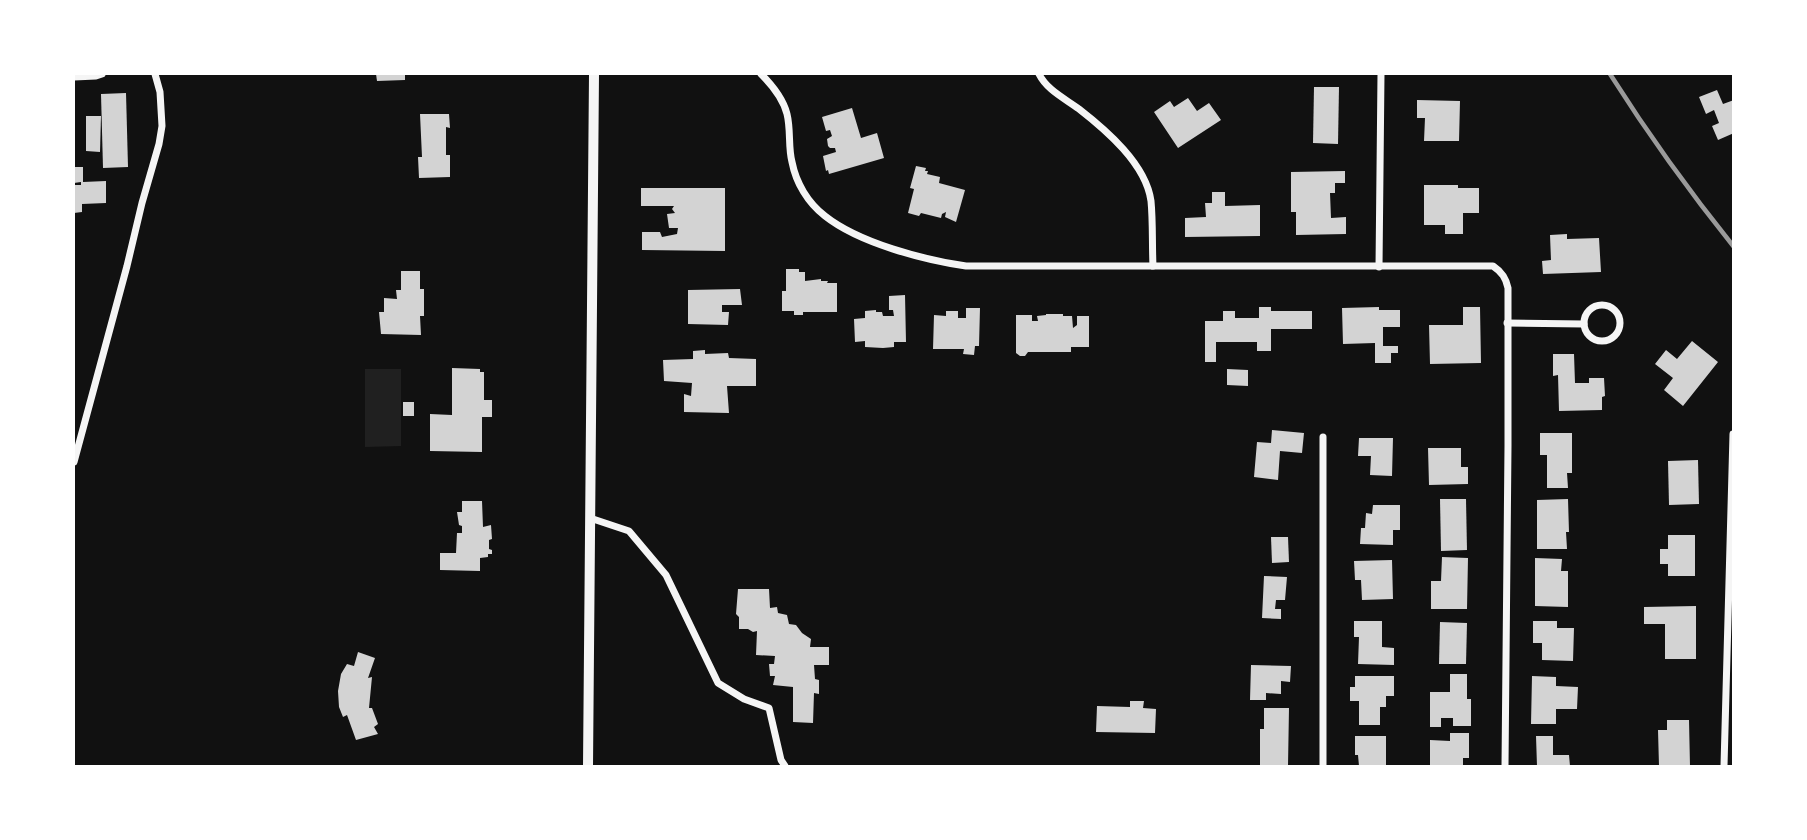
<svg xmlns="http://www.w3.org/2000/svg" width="1807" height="840" viewBox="0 0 1807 840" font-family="Quicksand,sans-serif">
<rect width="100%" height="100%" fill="#111"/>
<!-- green -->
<polygon fill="#202020" points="365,369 401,369 401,446 365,447"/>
<!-- building -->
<g fill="#d3d3d3">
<polygon points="376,74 405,74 405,80 377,81"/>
<polygon points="1314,87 1339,87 1338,144 1313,143"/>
<polygon points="1717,90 1723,104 1734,100 1734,133 1718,140 1712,126 1719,123 1714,110 1706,114 1699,97"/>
<polygon points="126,93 128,167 103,168 101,94"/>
<polygon points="1188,98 1197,111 1209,103 1221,120 1178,148 1154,112 1170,101 1174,107"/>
<polygon points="1417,100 1460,101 1459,141 1424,141 1425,118 1417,118"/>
<polygon points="852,108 861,138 877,133 884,158 829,174 828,170 826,171 823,156 836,152 835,148 830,148 828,146 827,139 832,136 830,130 826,131 822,117"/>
<polygon points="420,114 449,114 450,128 446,127 446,155 450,155 450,177 419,178 418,157 422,157"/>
<polygon points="86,116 101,116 100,152 86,151"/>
<polygon points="916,166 926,168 925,171 928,171 927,174 940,177 939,183 965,190 956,222 945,217 946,212 942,214 941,218 921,213 919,216 908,213 914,189 910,188"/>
<polygon points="74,167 83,167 83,182 106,181 106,203 82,204 82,212 74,213 74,185 81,185 81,182 74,183"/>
<polygon points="1345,171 1345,183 1335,183 1335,193 1330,193 1331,218 1346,217 1346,234 1296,235 1296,212 1291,212 1291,172"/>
<polygon points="1424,185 1458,185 1458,188 1479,188 1479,213 1463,213 1463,234 1445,234 1445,225 1424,225"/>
<polygon points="641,188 725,188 725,251 642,250 642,232 660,232 662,237 677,234 678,228 669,228 667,214 675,213 672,209 674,206 641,206"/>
<polygon points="1212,192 1225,192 1225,206 1260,205 1260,236 1185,237 1185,218 1206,217 1205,203 1212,203"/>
<polygon points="1567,234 1567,239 1599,238 1601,272 1543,274 1542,261 1551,260 1550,235"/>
<polygon points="786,269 799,269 799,272 805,272 805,281 821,279 821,281 828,281 827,283 837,283 837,312 803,312 803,315 794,315 794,311 782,311 782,291 786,291"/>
<polygon points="401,271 420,271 420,289 424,289 424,316 420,316 421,335 381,334 379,312 384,312 384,298 397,299 396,290 401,290"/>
<polygon points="740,289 742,305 722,305 722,312 729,312 728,325 688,324 688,290"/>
<polygon points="905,295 906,342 894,342 894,347 883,348 865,347 865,341 855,342 854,319 865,318 865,311 876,310 876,312 882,312 883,316 894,316 893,310 889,310 889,296"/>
<polygon points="1259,307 1271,307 1271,311 1312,311 1312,329 1271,329 1271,351 1257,351 1257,342 1216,342 1216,362 1205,362 1205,321 1223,321 1223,311 1235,311 1235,318 1259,318"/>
<polygon points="1379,307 1379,310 1400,310 1400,327 1383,327 1383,346 1398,346 1398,353 1391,353 1391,363 1375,363 1375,343 1343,344 1342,308"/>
<polygon points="1463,307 1480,307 1481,363 1430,364 1429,325 1463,325"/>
<polygon points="966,308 980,308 979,346 975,346 974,355 963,354 964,349 933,349 934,315 946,316 946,311 958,311 958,318 966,318"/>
<polygon points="1046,314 1063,314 1063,316 1072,316 1073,328 1077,325 1077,316 1089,316 1089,347 1071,347 1071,352 1028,352 1025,356 1020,356 1016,353 1016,315 1032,315 1032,321 1038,321 1037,316 1046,315"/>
<polygon points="1692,341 1718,362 1683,406 1664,390 1673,378 1655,364 1666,350 1677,359"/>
<polygon points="705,350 705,354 728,353 729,358 756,359 756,386 727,386 729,413 684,412 684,394 691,396 692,383 664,381 663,360 693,359 693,351"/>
<polygon points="1553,354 1574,354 1575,383 1589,383 1589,378 1604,378 1605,396 1602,397 1602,410 1559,411 1558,375 1553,376"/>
<polygon points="452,368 480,369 480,372 484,372 484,400 492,400 492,417 482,417 482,452 430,451 430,414 452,415"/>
<polygon points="1227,369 1248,370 1248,386 1227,385"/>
<rect x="403" y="402" width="11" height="14"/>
<polygon points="1272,430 1304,433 1302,453 1280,451 1278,480 1254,477 1257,442 1271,443"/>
<polygon points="1540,433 1572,433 1572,473 1567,473 1568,488 1547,488 1547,455 1540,455"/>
<polygon points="1359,438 1393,438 1392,476 1370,475 1371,456 1358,456"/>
<polygon points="1428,448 1461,448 1461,467 1468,467 1468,484 1429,485"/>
<polygon points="1698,460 1699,504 1669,505 1668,461"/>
<polygon points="1440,499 1466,499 1467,550 1441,551"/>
<polygon points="1568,499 1569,532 1566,532 1567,549 1537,549 1537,500"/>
<polygon points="462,501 482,501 483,527 491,525 492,539 489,540 489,549 492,550 492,554 488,554 488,557 480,558 480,571 440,570 440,553 456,553 457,533 462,533 462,526 459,525 457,512 462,512"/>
<polygon points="1373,505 1400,505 1400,530 1393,530 1393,545 1360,544 1361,528 1365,528 1366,513 1372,514"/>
<polygon points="1668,535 1695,535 1695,576 1668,576 1668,564 1660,564 1660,549 1668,549"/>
<polygon points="1271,537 1288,537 1289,562 1272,563"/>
<polygon points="1442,557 1468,558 1467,609 1431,609 1431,581 1441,581"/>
<polygon points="1535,558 1562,559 1561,571 1568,571 1568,607 1535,606"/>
<polygon points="1392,560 1393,599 1362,600 1361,580 1355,580 1354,561"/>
<polygon points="1264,576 1287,577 1285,600 1276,600 1275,609 1281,609 1281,619 1262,618"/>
<polygon points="738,589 769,589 770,608 777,607 778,613 787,615 789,624 796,625 802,633 811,639 810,647 829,647 829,665 814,665 815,679 819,680 819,694 814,693 813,723 793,722 793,687 773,685 775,676 770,676 769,664 774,664 775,656 756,655 757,631 753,632 748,629 739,629 739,617 736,614"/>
<polygon points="1696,606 1696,659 1665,659 1665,624 1644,624 1644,607"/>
<polygon points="1354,621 1382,621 1382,647 1394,648 1394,665 1358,664 1359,637 1354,637"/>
<polygon points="1533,621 1557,621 1557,628 1574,628 1573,661 1542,660 1542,643 1533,643"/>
<polygon points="1440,622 1467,623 1466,664 1439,664"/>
<polygon points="358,652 375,658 368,678 372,677 369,708 372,708 378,724 374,727 378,734 356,740 347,715 343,717 339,707 338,691 341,674 347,664 354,666"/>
<polygon points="1251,665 1291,666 1290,682 1281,681 1281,694 1266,693 1266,700 1250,700"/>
<polygon points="1450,674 1467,674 1467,699 1471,699 1471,726 1453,726 1453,718 1441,718 1441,727 1430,727 1430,692 1450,692"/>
<polygon points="1355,676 1394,676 1394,696 1386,696 1386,707 1380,707 1380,725 1359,725 1359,701 1350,701 1350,687 1355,687"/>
<polygon points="1532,676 1556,677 1556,686 1578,687 1577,709 1556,709 1556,724 1531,724"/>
<polygon points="1130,701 1144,701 1143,708 1156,709 1155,733 1096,732 1097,706 1130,707"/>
<polygon points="1264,708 1289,708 1288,766 1260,766 1260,729 1264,729"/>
<polygon points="1667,720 1689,720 1690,766 1659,766 1658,730 1667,730"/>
<polygon points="1450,733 1469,733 1469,758 1463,758 1463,766 1430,766 1430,740 1450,741"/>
<polygon points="1355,736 1386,736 1386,766 1359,766 1358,755 1355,755"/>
<polygon points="1536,736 1553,736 1553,755 1569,755 1570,766 1537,766"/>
</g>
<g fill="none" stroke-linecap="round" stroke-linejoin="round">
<!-- minor -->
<g stroke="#f5f5f5" stroke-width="7">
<path d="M761,74c11,11 22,24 26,40 4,16 1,33 5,48 4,21 16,41 33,54 34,27 99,44 141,50h527c9,6 13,12 15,22v158l-3,320"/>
<path d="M1039,74c8,16 25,24 40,35 27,21 67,55 72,92 2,21 1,44 2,65"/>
<polyline points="74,77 96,76 102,74"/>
<polyline points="1379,267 1381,74"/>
<circle cx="1602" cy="323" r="18"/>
<polyline points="1507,323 1584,324"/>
<polyline points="74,462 127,266 142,203 159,144 162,126 160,92 155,74"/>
<polyline points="590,518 629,531 666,575 718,683 744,699 769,708 781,760 785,766"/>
<polyline points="1323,766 1323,437"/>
<polyline points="1724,766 1733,434"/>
</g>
<!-- tertiary -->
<polyline stroke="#f5f5f5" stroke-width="10" points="588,766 594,74"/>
<!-- rail -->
<path stroke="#9a9a9a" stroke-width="4.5" d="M1610,74c38,60 79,117 124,173"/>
</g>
<!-- border -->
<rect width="1807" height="840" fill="none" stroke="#ffffff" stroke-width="150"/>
</svg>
